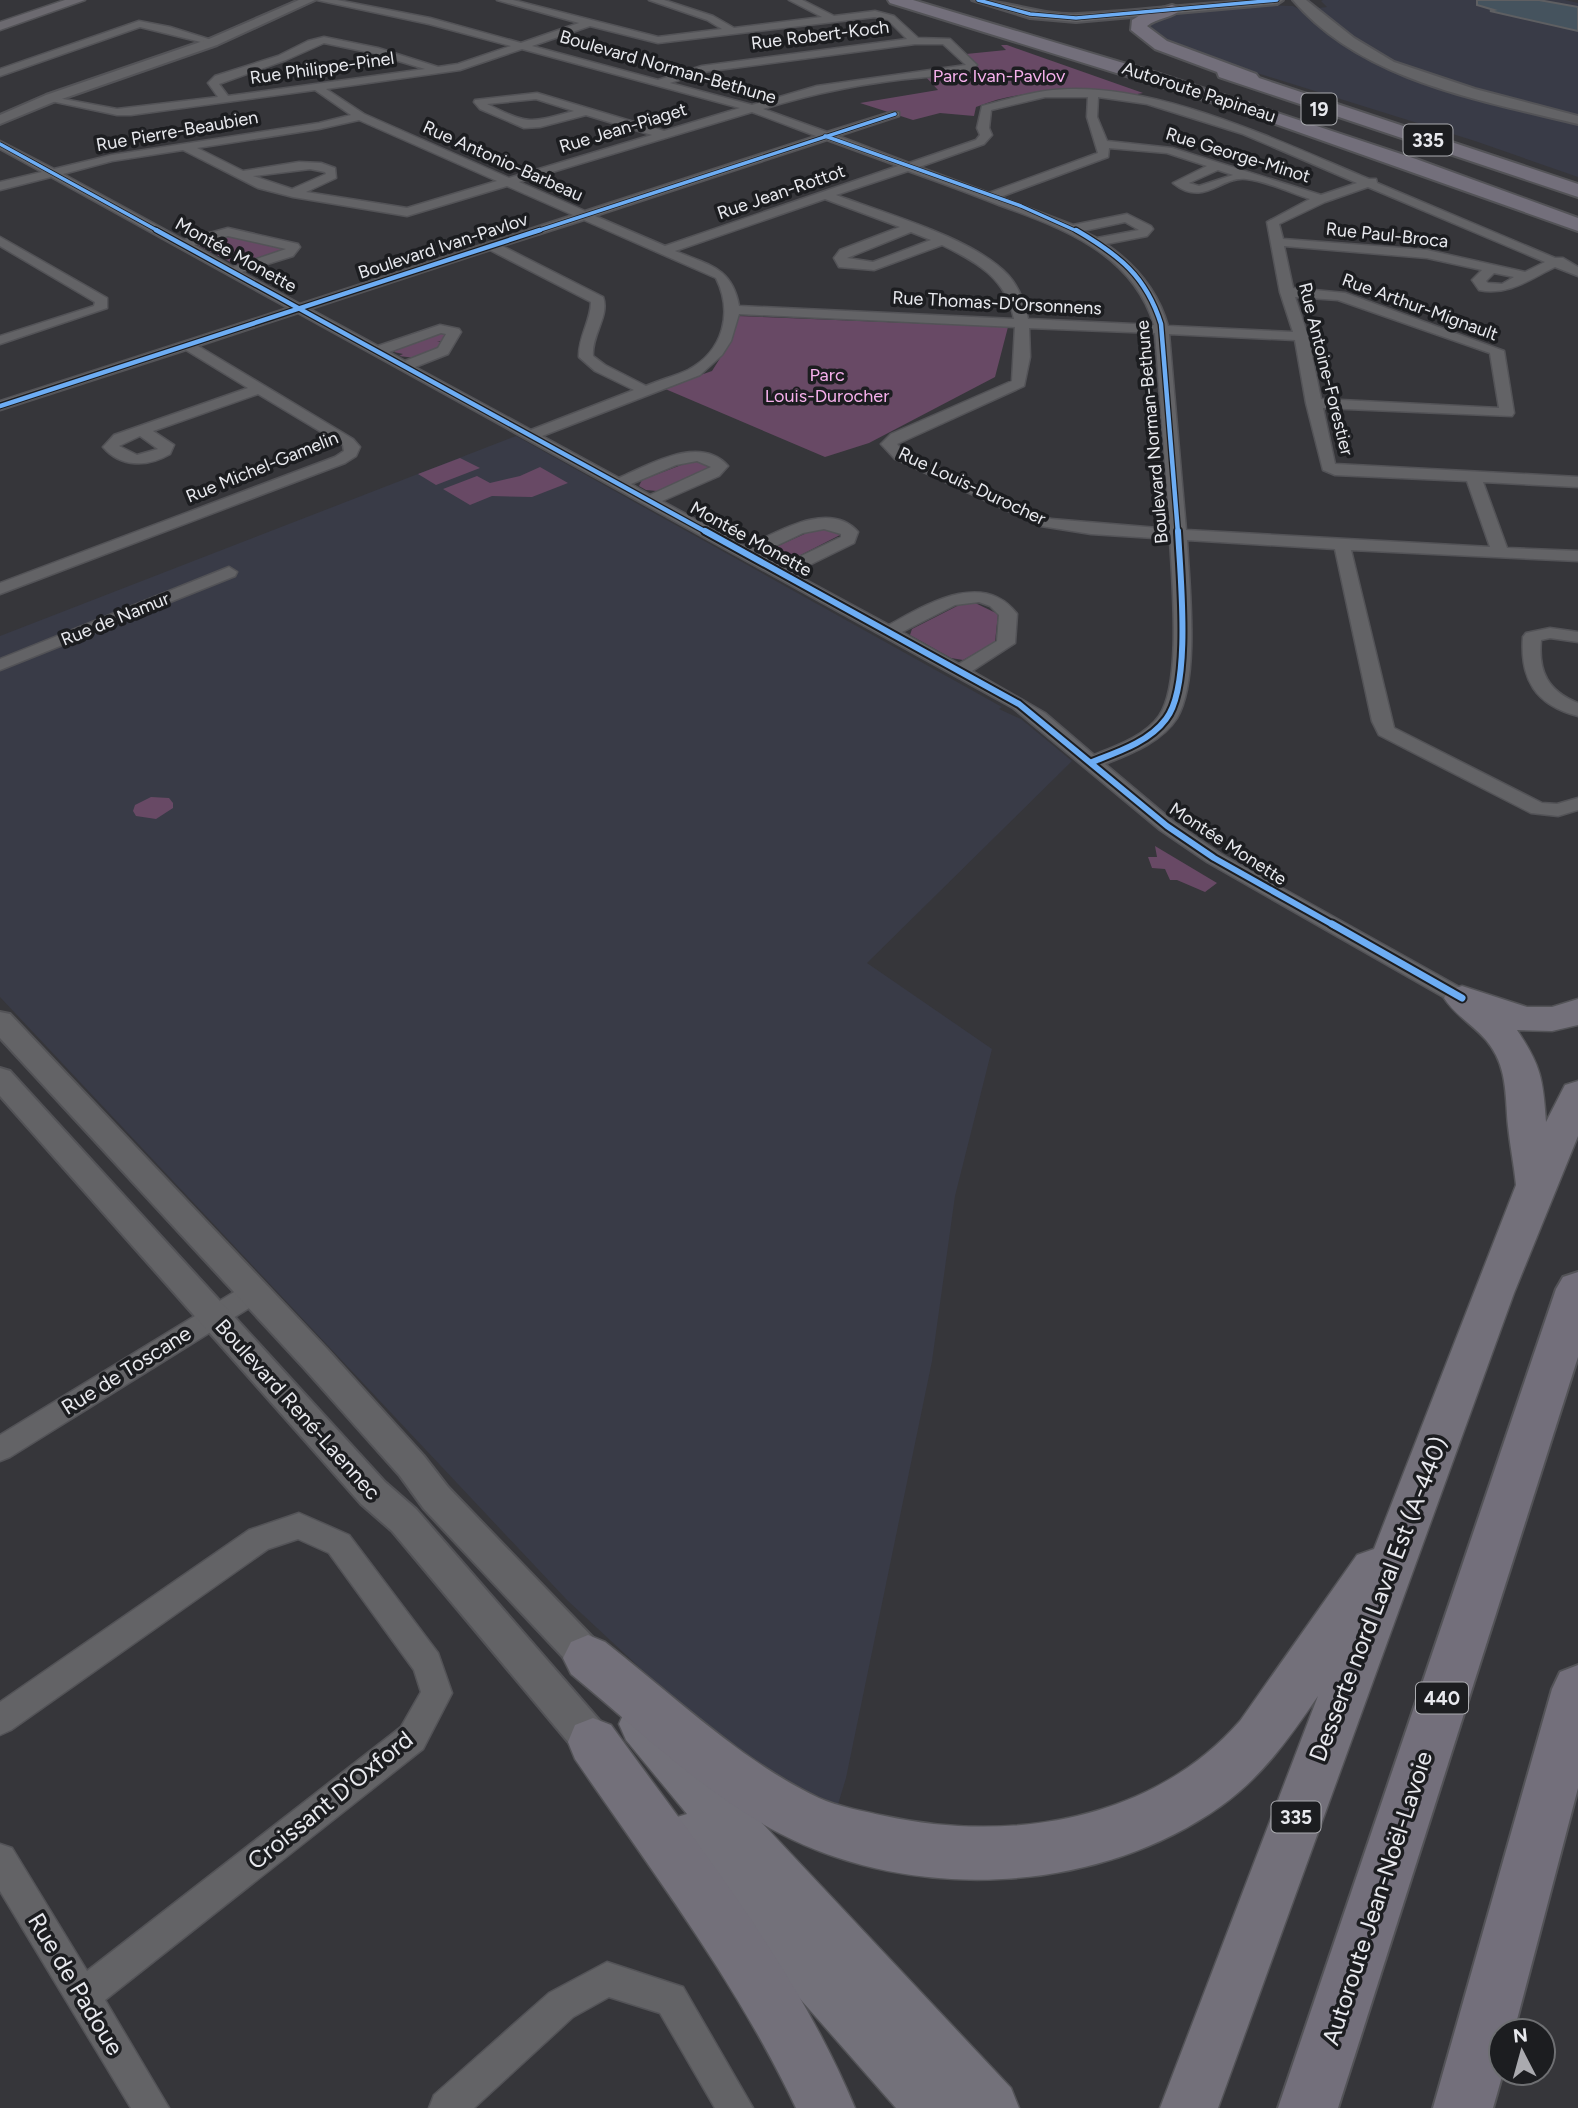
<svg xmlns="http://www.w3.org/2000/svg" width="1578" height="2108" viewBox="0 0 1578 2108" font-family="Figtree,sans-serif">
<rect width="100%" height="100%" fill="#36363a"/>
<!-- built -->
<g fill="#393b47">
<polygon points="1323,0 1565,0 1578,3 1578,177 1475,141 1183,50 1146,30 1149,20 1174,14 1261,5 1293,6 1301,10 1327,7 1321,1"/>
<polygon points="516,436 1002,707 999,709 1021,719 1072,761 867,963 992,1049 955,1196 932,1361 846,1778 836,1811 807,1799 699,1723 567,1600 0,997 0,636"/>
</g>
<!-- green -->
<g fill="#684965">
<path d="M1001,45h6l136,48 -12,2c-52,-3 -105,-9 -155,12l-2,9 -34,-3 -27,7 -53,-17 78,-13 -13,-14 47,-6 3,-7 -9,-9 40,-4z"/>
<polygon points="227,235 285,249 236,265 198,245"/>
<polygon points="737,316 1008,327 995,377 869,443 825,457 663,388 712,371 729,344"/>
<polygon points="443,332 446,333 442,341 437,341 441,342 437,350 415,358 399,356 403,354 394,352 398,348"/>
<polygon points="460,458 480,468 436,485 418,474"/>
<polygon points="697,459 710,467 657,491 646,490 639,486 642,480"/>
<polygon points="540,467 568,483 532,497 492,496 470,505 443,489 477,476 490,483 520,476"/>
<polygon points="820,527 838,532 840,535 787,562 775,561 767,556 769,550"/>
<polygon points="971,601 998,614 995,642 963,660 951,658 910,635 912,629 963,603"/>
<polygon points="151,797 169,798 173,803 173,808 156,819 136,816 133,811 135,805"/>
<polygon points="1155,846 1217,883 1205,892 1177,880 1170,880 1165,869 1152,868 1148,857 1157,857"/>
</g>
<!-- building -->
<polygon fill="#45535e" stroke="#5e5f62" stroke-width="2" points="1477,0 1539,0 1578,7 1578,31 1490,11 1494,10 1477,5"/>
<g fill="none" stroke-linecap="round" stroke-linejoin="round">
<!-- minor casing -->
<g stroke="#535357" stroke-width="3">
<g id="minor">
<path d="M317,0h20l93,18 91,25 58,-20 -82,-23h16l145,37 64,-8 -15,-9 -58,-20h15l49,16 21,12 88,-11 -33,-17h13l32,16 41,-5 19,5 24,22 32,1 27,26c-12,13 -34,10 -51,12 -56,5 -109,15 -163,32l64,23 64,-20h8v4l-61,20 71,27 67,-23 4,-5 -3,-7 5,-22c21,-5 42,-12 63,-15 103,-14 230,49 324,88h7l1,4 178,75h8l15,9v9l-23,-9c-25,12 -46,29 -76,23l-7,-10 10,-10 -55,-12 -143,-12 9,42 52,5 159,58 10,62 -2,3 -189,-8 12,56 243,13v10l-95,-5 24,66 71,3v10l-227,-11 43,178 148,75 15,1 21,-6v12l-20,6 -27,-3 -152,-78 -7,-14 -37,-172 -148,-9c2,45 13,139 -10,178 -15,24 -47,36 -72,46l69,58 47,32 249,139 3,5 -3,5 -8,2 -8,-2 -247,-141 -47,-32 -147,-122 -715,-395 -100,33 155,93 7,8 -4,9 -11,7 -345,131v-11l335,-126 9,-6 -1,-6 -85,-51 -105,37 21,14 -4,9c-22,13 -49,14 -67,-7l11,-12 134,-47 -62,-38 -186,60v-9l288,-93 -237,-131 -51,13v-8l42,-10 -42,-23v-8l54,28 58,-14 207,-32 32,-8 -36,-25 -184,25h-14l-66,-14 -4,-1v-4l70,13 101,-12 -10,-14 7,-7 63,-20 30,-15 16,-4 54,11 60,19 20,-3 53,-18 -82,-22zM875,17l13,3 19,19 -205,27 -44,14 -126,-34 58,-20 68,17zM324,43l48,10 53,16 -197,27 -9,-12 67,-24zM915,44h28l23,21 -149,21 -65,19 -82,-22 33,-11zM522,49l218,59 -76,23 -127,-38 -62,7 -1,2 6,7 44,19 16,-1 46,-12 66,20 -143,43 -145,-64 -38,-25 134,-19zM1045,97h43l-1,20 11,36 -109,40 -70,-26 65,-23 8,-9 -3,-7 2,-18zM1098,97l49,7 96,30 114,49 -36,12 -149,-47 -65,-7 -10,-24zM536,99l38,12c-44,12 -45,14 -87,-7zM752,112l64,24 -231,75 -66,-29zM359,120l138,61 -90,27 -101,-16 30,-14 -1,-10 -14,-5 -22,-1 -56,9 -46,-23 122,-19zM827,140l71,26 -233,80 -70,-30zM1109,148l58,5 40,13 -34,17c31,25 47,-7 73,-4 21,2 45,14 64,20l-43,23 13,70 13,40 -125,-6c-10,-35 -33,-62 -62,-82l41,-8 6,-7 -2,-3 -24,-12 -54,11 -73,-28 108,-40zM183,150l75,38 35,9 114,19 100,-30 66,29 -273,89 -58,-32 51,-16 7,-9 -2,-3 -70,-16 -44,12 -121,-66 49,-13zM310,169l15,3 1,2 -34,15 -39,-13zM1218,170l15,5 -34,11 -10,-3zM908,171c31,11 61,22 91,34 64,23 134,49 155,120l-126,-6c-3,-15 -9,-32 -20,-44 -36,-38 -123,-61 -172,-80zM1368,187l177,75 -20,10 -98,-22 -144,-11 -4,-15 46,-22zM825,199l75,28 -60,23 -6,8 5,9 35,3 68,-25c35,17 64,33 72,74l-275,-13c-7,-39 -31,-41 -64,-55zM584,220l132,58c17,34 8,73 -28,92 -13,6 -28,10 -42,16l-41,-21 -12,-9c-2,-21 17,-40 10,-59l-101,-51zM1125,222l14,8 -42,8 -14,-7zM911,232l20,8 -58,22 -26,-4zM228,236l58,13 -53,18 -39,-22zM490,250l101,52c0,19 -13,35 -12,55l16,14 39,19 -103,40 -116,-63 33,-13 13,-22 -2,-3 -19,-4 -62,21 -68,-37zM1494,273l20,4 -12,7 -14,-1 -2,-2zM1295,297l43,3 152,53 9,55 -178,-9 -13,-63zM739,314l276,13 -3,54 -121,53 -10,10 14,15 146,67 50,8 79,5c2,42 12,144 -11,177 -14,20 -43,30 -65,39l-49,-42 -73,-42 43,-28 2,-29c-34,-45 -91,-9 -128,11l-96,-52 61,-30 4,-11c-29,-33 -82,1 -112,15l-84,-46 57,-25 9,-10c-28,-32 -79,-1 -109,12l-77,-42 158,-61 22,-20 9,-14zM1029,328l126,5 15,196 -119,-10 -146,-66 -8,-9 127,-58 6,-29zM441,333l5,1 -8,14 -33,13 -16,-9zM1169,334l126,6 11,63 17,67 12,5 132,6 23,66 -304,-17zM140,436l18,13 -21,6 -18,-9zM697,461l14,6 -61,28 -19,-11 45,-19zM824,529l17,5v3l-61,29 -21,-12 44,-21zM979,602l11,4 9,9 -2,26 -38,23 -57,-32 53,-27z"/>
<polygon points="139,21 170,27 218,42 213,45 140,27 0,76 0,69"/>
<polygon points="0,237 107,298 107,308 0,344 0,336 94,306 95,302 0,246"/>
<polygon points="229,567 237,572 235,576 0,670 0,659"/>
<path d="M1550,628l28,4v10l-28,-4 -9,2c-3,32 7,51 37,63v13c-43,-11 -58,-37 -55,-79l3,-4z"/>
<polygon points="253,1283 262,1286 266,1293 262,1300 10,1457 0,1461 0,1435 244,1286"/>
<polygon points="299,1513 349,1535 438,1653 452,1693 423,1749 105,2000 169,2108 131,2108 0,1891 0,1844 12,1848 87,1971 401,1727 421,1692 414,1670 329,1553 298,1539 268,1549 11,1730 0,1735 0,1702 249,1530"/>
<polygon points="607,1962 683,1987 753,2108 715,2108 660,2013 609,1997 573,2017 474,2108 429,2108 434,2095 549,1993"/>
</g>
</g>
<!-- tertiary casing -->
<g stroke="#535357" stroke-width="4">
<g id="tertiary">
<polygon points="299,0 315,0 217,45 56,101 0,124 0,115 46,95 209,39"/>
<path d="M972,0c36,0 70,16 106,14 69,-3 136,-14 205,-14l-6,4 -201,18 -46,-4z"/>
<path d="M1293,0h13l48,38 40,24 81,27 103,27v8c-98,-24 -216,-43 -285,-124z"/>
<polygon points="0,1012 10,1014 328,1350 424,1456 448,1487 601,1646 607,1658 601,1670 588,1675 575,1670 424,1509 400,1476 304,1368 0,1038"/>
<polygon points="0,1068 10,1071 385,1482 416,1509 607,1729 612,1742 607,1755 593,1761 579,1755 392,1531 361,1504 0,1096"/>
</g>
</g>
<!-- secondary casing -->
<g stroke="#535357" stroke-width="3">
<polygon id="secondary" points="65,0 85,0 0,30 0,22"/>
</g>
<!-- primary casing -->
<g stroke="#535357" stroke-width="3">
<polygon id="primary" points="643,1701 660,1708 714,1772 1011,2088 1019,2108 896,2108 751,1943 667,1856 660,1838 667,1820 687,1814 626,1740 619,1724 626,1708"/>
</g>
<!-- trunk casing -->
<g stroke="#535357" stroke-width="3">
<g id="trunk">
<path d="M1462,986l65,21h25l26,-8v26l-26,6 -35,-1c24,36 26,49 29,92l19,-37 13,-4v55l-64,157 -296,815h-58l158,-412c-28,41 -56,81 -97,110 -123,88 -307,97 -440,28 -78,-41 -143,-105 -210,-160l-8,-16 8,-16 17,-7 17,7c67,52 137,120 214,156 20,9 44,13 66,18 125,27 267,5 355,-95l117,-166 17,-6 142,-364c-2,-20 -6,-39 -8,-59 -3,-31 0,-60 -22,-86 -13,-15 -31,-25 -42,-42l5,-8z"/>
<path d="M593,1718l18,7c88,122 186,243 244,383h-59c-59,-125 -143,-235 -221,-349l-7,-17 7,-17z"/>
</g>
</g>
<!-- motorway casing -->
<g stroke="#535357" stroke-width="4">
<g id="motorway">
<polygon points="888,0 913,0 1160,74 1416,159 1578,218 1578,231 1233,109 890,3"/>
<path d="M1172,5l6,2 2,3c-8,8 -23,8 -33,16l20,15 89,33 3,4 319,106v13l-359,-120 -2,-5 -62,-23 -24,-19 1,-10 10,-6z"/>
<polygon points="1578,1272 1578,1357 1338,2108 1278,2108 1556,1289 1563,1277"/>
<polygon points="1578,1665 1578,1788 1514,2031 1501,2031 1503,2073 1493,2108 1433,2108 1552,1689 1560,1672"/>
</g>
</g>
<!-- minor -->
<use href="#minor" fill="#636366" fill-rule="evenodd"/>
<!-- tertiary -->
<use href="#tertiary" fill="#636366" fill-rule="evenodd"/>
<!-- secondary -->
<use href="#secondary" fill="#6c6a70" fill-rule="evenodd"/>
<!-- primary -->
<use href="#primary" fill="#73717a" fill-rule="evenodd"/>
<!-- trunk -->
<use href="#trunk" fill="#73707a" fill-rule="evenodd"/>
<!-- motorway -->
<use href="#motorway" fill="#736f7b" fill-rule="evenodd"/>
<!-- cycleway-far3 casing -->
<g stroke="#1c1d20" stroke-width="5">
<g id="cycleway-far3">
<polyline points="978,0 1030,14 1076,18 1277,0"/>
<polyline points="825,136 1021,206 1079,232"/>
<polyline points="0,144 160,232"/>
<polyline points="534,232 895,114"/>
</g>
</g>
<!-- cycleway-far2 casing -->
<g stroke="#1c1d20" stroke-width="7">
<g id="cycleway-far2">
<polyline points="156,230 708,533"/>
<path d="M1076,230c43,25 70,46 85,94l17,209"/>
<polyline points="0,406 540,230"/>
</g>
</g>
<!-- cycleway-far1 casing -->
<g stroke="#1c1d20" stroke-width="10">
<g id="cycleway-far1">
<polyline points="705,531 1019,704 1167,826 1214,858 1335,926"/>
<path d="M1092,762c26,-10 57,-20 74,-43 26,-33 14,-146 12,-188"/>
</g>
</g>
<!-- cycleway casing -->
<g stroke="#1c1d20" stroke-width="11">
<polyline id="cycleway" points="1332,924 1462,998"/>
</g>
<!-- cycleway-far3 -->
<use href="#cycleway-far3" stroke="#6dadf4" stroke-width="3.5"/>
<!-- cycleway-far2 -->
<use href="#cycleway-far2" stroke="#6dadf4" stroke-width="4.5"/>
<!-- cycleway-far1 -->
<use href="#cycleway-far1" stroke="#6dadf4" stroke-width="6"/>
<!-- cycleway -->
<use href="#cycleway" stroke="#6dadf4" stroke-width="7"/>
</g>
<g text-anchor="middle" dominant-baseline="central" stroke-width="7" stroke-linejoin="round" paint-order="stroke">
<!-- far-street labels -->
<g font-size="18" fill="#e8e9ee" stroke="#1c1d20">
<text transform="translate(820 35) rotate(-7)">Rue Robert-Koch</text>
<text transform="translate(668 67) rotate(16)">Boulevard Norman-Bethune</text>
<text transform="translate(322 68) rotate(-8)">Rue Philippe-Pinel</text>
<text transform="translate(1199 92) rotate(18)">Autoroute Papineau</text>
<text transform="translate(623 128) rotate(-17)">Rue Jean-Piaget</text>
<text transform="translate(177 131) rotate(-10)">Rue Pierre-Beaubien</text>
<text transform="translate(1238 155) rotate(17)">Rue George-Minot</text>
<text transform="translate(503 161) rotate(24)">Rue Antonio-Barbeau</text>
<text transform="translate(781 192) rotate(-19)">Rue Jean-Rottot</text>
<text transform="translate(1387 235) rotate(6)">Rue Paul-Broca</text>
<text transform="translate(443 246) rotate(-18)">Boulevard Ivan-Pavlov</text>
<text transform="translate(236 255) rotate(29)">Montée Monette</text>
<text transform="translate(997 303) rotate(3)">Rue Thomas-D'Orsonnens</text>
<text transform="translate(1420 307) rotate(20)">Rue Arthur-Mignault</text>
<text transform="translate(1326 369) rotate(76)">Rue Antoine-Forestier</text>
<text transform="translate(1152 432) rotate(-95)">Boulevard Norman-Bethune</text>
<text transform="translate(262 467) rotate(-22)">Rue Michel-Gamelin</text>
<text transform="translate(972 486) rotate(25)">Rue Louis-Durocher</text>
<text transform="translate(751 539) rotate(29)">Montée Monette</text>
<text transform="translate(115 619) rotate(-22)">Rue de Namur</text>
<text transform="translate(1228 844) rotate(33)">Montée Monette</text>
</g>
<!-- far-park labels -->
<g font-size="18" fill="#f7b1ed" stroke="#1c1d20">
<text x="999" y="76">Parc Ivan-Pavlov</text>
<text x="827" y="375">Parc<tspan x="827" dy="21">Louis-Durocher</tspan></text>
</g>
<!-- shield labels -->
<g fill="#1c1d20" stroke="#abacb0" stroke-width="2">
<rect x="1301.5" y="93.5" width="35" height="31" rx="5"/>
<rect x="1403.5" y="124.5" width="49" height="31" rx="5"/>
<rect x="1416" y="1682.5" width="52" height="31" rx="5"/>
<rect x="1271.5" y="1801.5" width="49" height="31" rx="5"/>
</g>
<g font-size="19" font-weight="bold" fill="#e8e9ee">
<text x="1319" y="109">19</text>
<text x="1428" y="140">335</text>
<text x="1442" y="1698">440</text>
<text x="1296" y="1817">335</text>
</g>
<!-- street labels -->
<g font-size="21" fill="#e8e9ee" stroke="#1c1d20">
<text transform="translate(126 1370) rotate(-32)">Rue de Toscane</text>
<text transform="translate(298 1409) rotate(48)">Boulevard René-Laennec</text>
</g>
<!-- near-street labels -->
<g font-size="24" fill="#e8e9ee" stroke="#1c1d20">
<text transform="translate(1378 1599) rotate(-69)">Desserte nord Laval Est (A-440)</text>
<text transform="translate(330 1800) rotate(-39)">Croissant D'Oxford</text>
<text transform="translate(1377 1898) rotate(-72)">Autoroute Jean-Noël-Lavoie</text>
<text transform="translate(76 1984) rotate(59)">Rue de Padoue</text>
</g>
</g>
<!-- north arrow -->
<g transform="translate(1522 2052) rotate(354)"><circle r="33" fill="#1c1d20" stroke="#6e6f72" stroke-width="2"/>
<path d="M0-5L12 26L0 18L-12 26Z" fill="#aaaaaf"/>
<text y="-10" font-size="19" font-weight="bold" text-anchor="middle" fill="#e8e9ee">N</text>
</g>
</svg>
